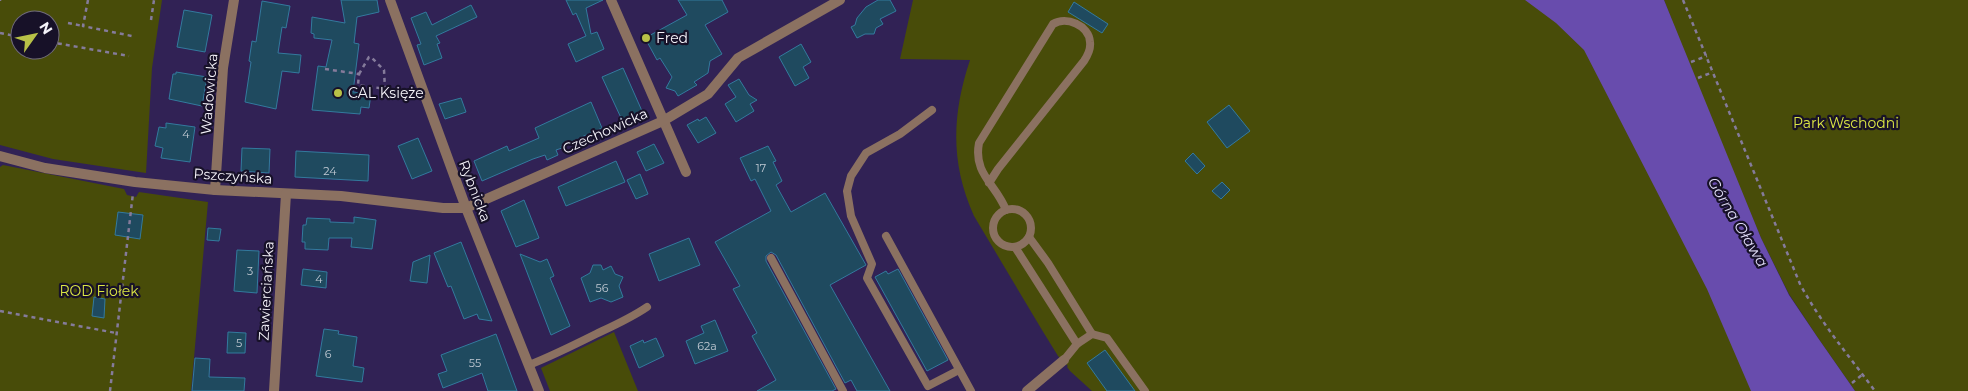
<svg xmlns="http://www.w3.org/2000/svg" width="1968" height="391" viewBox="0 0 1968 391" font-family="Montserrat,sans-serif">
<rect width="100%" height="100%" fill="#312255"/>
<!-- green -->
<g fill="#484c09" fill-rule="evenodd">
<path d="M0,0h162l-10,68 -6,105 -93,-14 -53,-14zM20,20h30v30h-30z"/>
<path d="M913,0h729l162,391h-712l-22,-20 -3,-4 1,-1 -10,-10 -16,-26 -68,-114c-24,-53 -22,-102 -4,-156l-70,-1z"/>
<polygon points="1664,0 1968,0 1968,391 1855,391 1818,338 1789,294 1761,238 1745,200 1665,31 1672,20"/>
<polygon points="3,165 124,189 127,195 136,197 139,192 208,202 191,391 0,391 0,167"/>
<polygon points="614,332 638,391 550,391 541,368"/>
</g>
<!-- water -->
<polygon fill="#684cad" points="1525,0 1664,0 1761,238 1789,295 1818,338 1855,391 1751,391 1707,289 1584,50 1556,23"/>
<!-- building -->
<g fill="#1f4a5f" stroke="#337a9e">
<polygon points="341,0 377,0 379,12 357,17 354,43 359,44 353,92 371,94 369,108 361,107 360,114 312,110 318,66 326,67 332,40 314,38 314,34 311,33 312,17 345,23"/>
<polygon points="566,0 603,0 586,8 591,34 597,32 604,49 576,62 568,44 586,36 576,13 573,15"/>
<polygon points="678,0 722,0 728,12 705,25 722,54 710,61 708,73 694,82 697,85 678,96 675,91 666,88 672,77 660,58 657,60 645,38 687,15"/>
<polygon points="878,0 890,0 896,11 880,19 883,24 876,28 874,34 865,34 857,38 851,27 855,25 857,18 866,7"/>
<polygon points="262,1 290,6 286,28 282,27 278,53 301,55 299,73 282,71 276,109 245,102 251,62 249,61 252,41 256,42"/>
<polygon points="1074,2 1108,24 1102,33 1068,12"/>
<polygon points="471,5 477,17 436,36 440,43 437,44 442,58 424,65 417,45 421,44 411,18 426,12 432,25"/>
<polygon points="184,10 212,15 205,52 177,47"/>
<polygon points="801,44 811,62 803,67 809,78 795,86 779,57"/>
<polygon points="623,68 642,111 622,120 602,77"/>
<polygon points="176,72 207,77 202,106 169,99 173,74 176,74"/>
<polygon points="739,79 749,95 757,100 750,104 754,111 736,122 725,104 736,97 728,85"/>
<polygon points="461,98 466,112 445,119 439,104"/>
<polygon points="591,102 602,128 561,146 562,148 556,150 558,155 547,160 545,155 533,159 482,181 474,161 507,146 509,151 539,138 535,128"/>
<polygon points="1229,105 1250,131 1227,148 1207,122"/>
<polygon points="706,117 716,133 698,143 687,125 698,119 699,121"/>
<polygon points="166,123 195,127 190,162 161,158 163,148 155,146 159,127 166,128"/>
<polygon points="418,138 432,171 412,179 398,146"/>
<polygon points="654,144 664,163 646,171 637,152"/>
<polygon points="768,146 776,161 773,162 782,181 776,185 791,212 825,193 866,265 830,285 890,391 857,391 851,380 845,383 776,255 771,252 766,256 766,261 836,389 832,391 757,391 776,380 752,336 757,333 733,289 740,286 715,242 771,211 755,179 751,181 740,158"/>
<polygon points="242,148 270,149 269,173 241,171"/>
<polygon points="296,151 369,155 368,181 295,177"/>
<polygon points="1193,153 1205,166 1197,174 1185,161"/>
<polygon points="616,161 625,182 566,206 558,187"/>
<polygon points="640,174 648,194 636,199 627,180"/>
<polygon points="1222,182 1230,190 1221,199 1212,191"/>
<polygon points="524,200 539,238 516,247 501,211"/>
<polygon points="118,212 143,215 140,239 115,235"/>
<polygon points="354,217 376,220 372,249 351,247 352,238 329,238 328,250 305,249 305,242 302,242 303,225 306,225 307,218 330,219 330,222 354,223"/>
<polygon points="208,228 221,229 219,241 207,240"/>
<polygon points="689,238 700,265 659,281 649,254"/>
<polygon points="461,242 483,298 492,321 479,319 477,314 464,319 451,286 448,287 434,253"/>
<polygon points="237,250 259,251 257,293 234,291"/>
<polygon points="520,254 540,262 547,259 554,276 550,278 570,326 551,335"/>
<polygon points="430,255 427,283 410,281 413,262"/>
<polygon points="593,265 601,265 603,270 611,266 615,274 623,277 619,286 623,297 611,302 601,298 590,302 581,278 590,273"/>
<polygon points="303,269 327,272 326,288 301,285"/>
<polygon points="898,269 948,360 927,371 875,277 886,271 888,274"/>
<polygon points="94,297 105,299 104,318 92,316"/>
<polygon points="715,320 728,351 695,364 686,341 704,333 701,326"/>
<polygon points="324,329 339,331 338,334 357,337 353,366 364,368 362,382 316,376"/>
<polygon points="228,332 246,333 245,353 227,353"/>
<polygon points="496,334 517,391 488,391 482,373 443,388 438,374 447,371 441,355"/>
<polygon points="656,338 664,356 639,368 630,346 643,340 644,343"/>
<polygon points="1105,350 1127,380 1135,391 1107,391 1087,363"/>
<polygon points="195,358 210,359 209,377 245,378 244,391 192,391"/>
</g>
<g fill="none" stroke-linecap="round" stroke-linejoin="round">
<!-- path -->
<g stroke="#857b9b" stroke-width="2.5" stroke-dasharray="4 4" stroke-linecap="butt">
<polyline points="88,0 83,26 132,36"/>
<path d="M1683,0l117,284c21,39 49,72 75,107"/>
<polyline points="0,1 0,0"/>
<polyline points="151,20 154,0"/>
<polyline points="68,23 83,26"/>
<polyline points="0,33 20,37"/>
<polyline points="50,42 129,56"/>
<polyline points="1691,62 1707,56"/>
<polyline points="325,69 359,74 358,85 393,90"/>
<polyline points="359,74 369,57 371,57 384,70 385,89"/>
<polyline points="1698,78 1713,72"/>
<polyline points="0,311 116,333"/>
<polyline points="1852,383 1863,374"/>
<polyline points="110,391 133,193"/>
</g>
<!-- lane -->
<g stroke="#8b7161" stroke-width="8">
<polyline points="932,110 900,134 866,153 851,176 847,191 851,216 872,264 867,278 928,386 959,370"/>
<path d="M989,183l9,-14 86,-108c4,-6 7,-12 6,-19 -1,-17 -24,-26 -37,-18l-74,119c-6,31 17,41 27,67"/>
<circle cx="1012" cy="228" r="19"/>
<polyline points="886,236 971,391"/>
<polyline points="1029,237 1048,263 1092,334"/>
<polyline points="1015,247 1077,344"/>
<polyline points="771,258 843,391"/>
<polyline points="1064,360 1077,344 1092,334 1107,338 1145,391"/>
<path d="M529,365c23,-9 45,-20 67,-31 17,-8 35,-16 51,-27"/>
</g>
<!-- street -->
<g stroke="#8b7161" stroke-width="10">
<polyline points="390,0 466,208 539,391"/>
<polyline points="611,0 686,172"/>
<polyline points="0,156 45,168 135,182 215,190 341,196 443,208 466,208 663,121 708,94 738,58 840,0"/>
<polyline points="215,190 223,68 234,0"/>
<polyline points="274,391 286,194"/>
<polyline points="1027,391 1064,360"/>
</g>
</g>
<!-- markers -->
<g fill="#b8c147" stroke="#171128" stroke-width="2">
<circle cx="646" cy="38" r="5"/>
<circle cx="338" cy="93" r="5"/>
</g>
<g text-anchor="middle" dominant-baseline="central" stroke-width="4.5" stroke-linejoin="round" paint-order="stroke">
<!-- number labels -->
<g font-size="11" fill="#c0c9d3">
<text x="186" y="134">4</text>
<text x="761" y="168">17</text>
<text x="330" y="171">24</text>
<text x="250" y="271">3</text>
<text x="319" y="279">4</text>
<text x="602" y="288">56</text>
<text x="239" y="343">5</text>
<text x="707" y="346">62a</text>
<text x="328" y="354">6</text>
<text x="475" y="363">55</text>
</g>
<!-- poi labels -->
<g font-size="14" fill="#f5f3fa" stroke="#171128" text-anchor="start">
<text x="656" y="38">Fred</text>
<text x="348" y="93">CAL Księże</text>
</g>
<!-- street labels -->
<g font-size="14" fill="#f5f3fa" stroke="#171128">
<text transform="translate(209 94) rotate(-85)">Wadowicka</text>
<text transform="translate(605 131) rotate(-24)">Czechowicka</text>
<text transform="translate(233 176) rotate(4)">Pszczyńska</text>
<text transform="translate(475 191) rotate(69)">Rybnicka</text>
<text transform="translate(266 291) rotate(-87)">Zawierciańska</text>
</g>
<!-- park labels -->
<g font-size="14" fill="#dde844" stroke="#171128">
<text x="1846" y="123">Park Wschodni</text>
<text x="99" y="291">ROD Fiołek</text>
</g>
<!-- water labels -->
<g font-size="15" font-style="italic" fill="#dedaf4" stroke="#171128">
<text transform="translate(1738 222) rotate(59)">Górna Oława</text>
</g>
</g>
<!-- north arrow -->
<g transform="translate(35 35) rotate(57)"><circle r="24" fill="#171128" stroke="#706b7c"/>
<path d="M0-4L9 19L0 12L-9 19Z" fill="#b8c147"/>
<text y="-8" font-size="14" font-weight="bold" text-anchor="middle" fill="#f5f3fa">N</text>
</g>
</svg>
